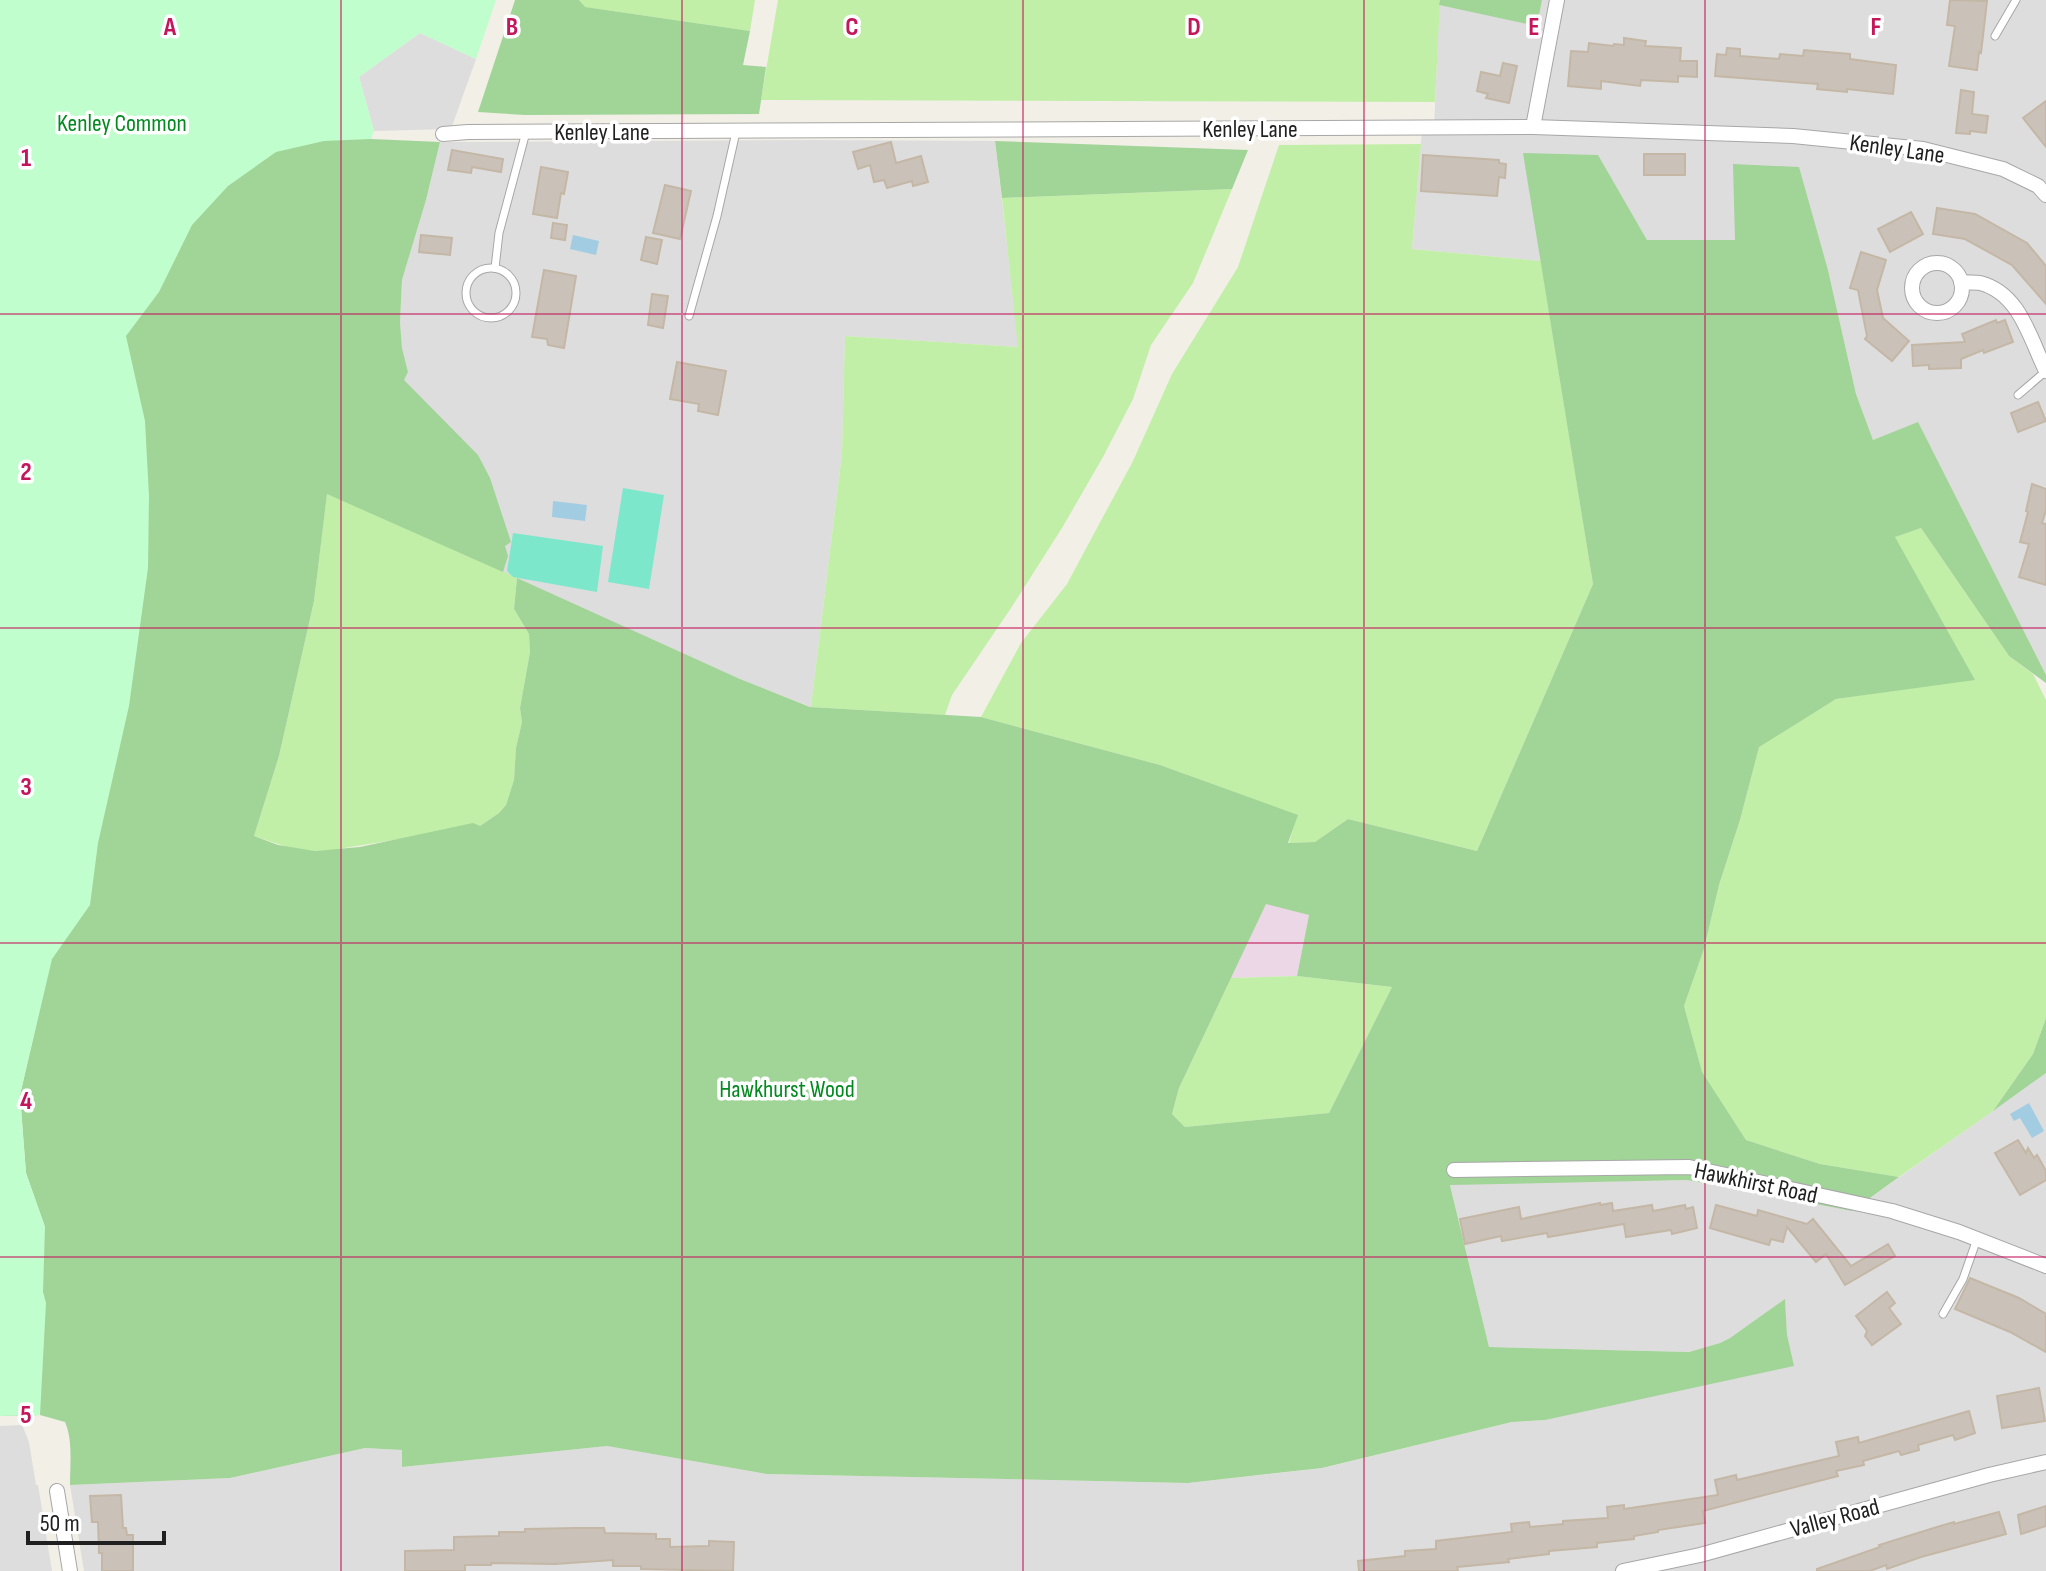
<svg xmlns="http://www.w3.org/2000/svg" width="2046" height="1571" viewBox="0 0 2046 1571" font-family="'Sofia Sans Condensed',sans-serif">
<rect width="100%" height="100%" fill="#f1efe6"/>
<!-- residential -->
<g fill="#dedddd">
<polygon points="1542,0 2046,0 2046,675 1918,423 1873,440 1856,394 1828,270 1798,168 1735,240 1647,240 1598,156 1524,154 1541,261 1412,249 1422,131 1434,131 1439,5 1537,25"/>
<polygon points="420,33 476,59 451,129 374,131 359,77"/>
<polygon points="814,140 995,141 1019,347 845,336 842,453 811,707 740,679 334,497 408,372 402,348 400,322 402,280 426,200 440,142"/>
<polygon points="2046,1073 2046,1571 84,1571 70,1485 230,1478 365,1448 402,1450 403,1467 607,1446 767,1474 1188,1483 1323,1468 1512,1422 1545,1420 1787,1335 1785,1300 1730,1338 1720,1343 1689,1352 1489,1347 1450,1184 1687,1180 1852,1211"/>
<polygon points="22,1425 29,1442 36,1485 38,1485 52,1571 0,1571 0,1426"/>
</g>
<!-- industrial -->
<polygon fill="#ebd7e5" points="1266,903 1309,915 1297,976 1231,978"/>
<!-- grass -->
<g fill="#c2efa8">
<polygon points="579,0 755,0 750,31 584,7"/>
<polygon points="778,0 1440,0 1435,102 761,100"/>
<polygon points="1421,144 1412,249 1541,261 1593,584 1477,851 1348,819 1315,842 1289,843 1297,815 1160,765 981,717 1021,643 1067,584 1133,461 1172,374 1238,267 1279,145"/>
<polygon points="1232,189 1193,283 1151,345 1133,399 1103,457 1062,528 1011,608 952,695 945,715 811,707 842,453 845,336 1018,347 1002,198"/>
<polygon points="327,493 517,578 514,609 529,634 530,652 520,708 522,722 516,748 514,780 506,805 499,813 480,826 332,850 315,851 293,849 254,836 279,756 314,601"/>
<polygon points="1921,528 2009,656 2033,674 2046,700 2046,1018 2033,1054 1993,1111 1899,1177 1820,1164 1746,1140 1702,1073 1684,1006 1704,949 1719,885 1740,820 1759,746 1836,699 1974,679 1894,537"/>
<polygon points="1297,976 1392,987 1329,1113 1185,1127 1172,1114 1179,1088 1231,978"/>
</g>
<!-- forest -->
<g fill="#a1d497" fill-rule="evenodd">
<polygon points="515,0 579,0 585,7 750,31 743,65 766,67 759,114 525,115 478,112"/>
<polygon points="1440,0 1542,0 1537,26 1439,5"/>
<path d="M0,70l332,55 39,14 69,3 -14,58 -24,80 -2,42 2,26 6,24 -4,8 74,75 12,23 21,64 -6,4 3,10 -5,16 -176,-78 -13,107 -35,155 -25,80 24,9 37,6 45,-4 113,-24 7,3 19,-13 7,-8 8,-25 2,-32 6,-26 -2,-14 10,-56 -1,-18 -15,-25 3,-31 223,101 70,28 171,10 179,48 138,50 -10,28 27,-1 33,-23 129,32 116,-267 -70,-431 75,2 49,85h88l-2,-76 66,3 29,103 28,124 17,46 45,-18 128,253v8l-37,-27 -88,-128 -26,9 80,143 -139,19 -77,48 -19,73 -21,65 -15,64 -20,57 18,66 44,68 74,24 79,13 -47,34 -165,-31 -237,5 39,162 200,5 31,-9 10,-5 55,-39 2,36 7,31 -249,54 -33,2 -190,46 -134,15 -421,-9 -160,-28 -205,21v-17l-37,-2 -135,30 -160,7c0,-20 3,-45 -5,-63l-25,-7 -40,1v-123l45,-66 -19,-54 -6,-78 31,-135zM1266,904l43,11 -12,61 95,11 -63,126 -144,14 -13,-13 7,-26z"/>
<polygon points="995,141 1248,150 1232,189 1002,198"/>
<polygon points="2046,1018 2046,1073 1993,1111 2033,1054"/>
</g>
<!-- park -->
<polygon fill="#c0fecd" points="0,0 496,0 476,59 420,33 359,77 374,131 371,139 324,141 276,152 228,186 192,225 159,292 126,336 145,421 149,496 148,568 129,706 98,843 90,905 52,959 20,1095 26,1173 45,1227 43,1292 46,1303 40,1415 0,1416"/>
<!-- pitch -->
<g fill="#7de7cb">
<polygon points="623,488 664,495 649,589 608,582"/>
<polygon points="513,533 603,546 597,592 513,577 507,571"/>
</g>
<!-- water -->
<g fill="#a2cce2">
<polygon points="573,235 599,241 596,255 570,249"/>
<polygon points="553,501 587,505 585,521 552,517"/>
<polygon points="2029,1103 2044,1131 2032,1138 2020,1118 2014,1121 2010,1114"/>
</g>
<!-- building -->
<g fill="#cac2b8" stroke="#c4b7a6" stroke-width="2">
<polygon points="1950,0 1987,1 1981,53 1979,52 1977,70 1949,66 1955,26 1947,25"/>
<polygon points="1624,38 1646,41 1645,46 1681,48 1680,61 1697,61 1697,77 1678,76 1678,82 1641,80 1640,86 1601,81 1601,89 1568,86 1571,51 1588,52 1589,43 1613,46 1614,44 1624,45"/>
<polygon points="1727,48 1740,49 1740,56 1779,59 1780,54 1803,56 1804,50 1850,54 1850,59 1896,65 1893,94 1847,89 1847,92 1817,89 1818,84 1715,76 1717,54 1726,55"/>
<polygon points="1503,63 1517,66 1509,103 1486,98 1488,94 1477,91 1481,72 1500,76"/>
<polygon points="1961,90 1974,92 1972,114 1988,116 1986,133 1970,131 1970,134 1956,133"/>
<polygon points="2046,101 2046,147 2023,118"/>
<polygon points="891,142 896,163 921,156 928,182 913,186 912,181 887,188 884,180 874,182 870,165 858,169 853,152"/>
<polygon points="452,150 503,159 501,172 472,167 471,173 448,170"/>
<rect x="1644" y="154" width="41" height="21"/>
<polygon points="1423,155 1499,160 1499,163 1506,164 1505,178 1499,177 1497,196 1421,191"/>
<polygon points="541,167 568,172 564,194 561,193 557,218 533,214"/>
<polygon points="665,185 691,191 680,239 653,233"/>
<polygon points="1937,208 1975,214 2027,243 2046,266 2046,304 2012,265 1965,239 1933,234"/>
<polygon points="1911,212 1923,234 1890,252 1878,229"/>
<polygon points="553,223 567,225 565,240 551,238"/>
<polygon points="421,235 452,238 450,255 419,252"/>
<polygon points="646,237 662,240 657,264 641,260"/>
<polygon points="1861,252 1886,260 1877,290 1883,318 1909,341 1892,361 1865,339 1867,336 1858,290 1850,288"/>
<polygon points="544,270 576,276 564,348 548,345 547,339 532,337"/>
<polygon points="652,294 668,296 663,328 648,325"/>
<polygon points="1996,320 1997,323 2005,320 2013,342 1984,353 1983,350 1961,359 1961,368 1929,369 1929,365 1913,366 1912,345 1965,342 1962,334"/>
<polygon points="677,362 726,371 718,415 698,411 699,404 670,399"/>
<polygon points="2038,402 2046,421 2018,432 2011,413"/>
<polygon points="2032,484 2046,489 2046,510 2042,523 2046,524 2046,585 2019,577 2029,544 2020,542 2028,512 2026,511"/>
<polygon points="2018,1140 2026,1153 2028,1148 2034,1158 2037,1155 2046,1171 2046,1180 2020,1195 1995,1153"/>
<polygon points="1600,1203 1600,1205 1612,1203 1613,1211 1652,1205 1653,1211 1685,1205 1686,1209 1693,1207 1697,1228 1672,1234 1671,1230 1626,1237 1624,1224 1548,1237 1547,1233 1502,1241 1501,1236 1465,1244 1460,1219 1519,1207 1521,1219"/>
<polygon points="1716,1205 1757,1216 1758,1210 1807,1224 1813,1219 1851,1266 1888,1244 1895,1256 1845,1285 1826,1254 1816,1262 1787,1227 1783,1242 1771,1239 1769,1245 1710,1228"/>
<polygon points="1970,1278 2019,1298 2046,1314 2046,1352 2010,1332 1955,1309"/>
<polygon points="1887,1292 1895,1303 1889,1308 1901,1324 1872,1345 1865,1336 1867,1331 1856,1316"/>
<polygon points="2039,1388 2045,1421 2002,1428 1997,1396"/>
<polygon points="1969,1411 1975,1433 1955,1440 1953,1435 1918,1445 1919,1450 1901,1455 1899,1451 1863,1461 1864,1465 1836,1471 1838,1476 1703,1511 1705,1523 1658,1530 1658,1532 1634,1536 1634,1539 1597,1543 1597,1547 1549,1551 1549,1554 1508,1559 1509,1562 1457,1567 1458,1571 1359,1571 1358,1561 1405,1556 1405,1551 1436,1549 1436,1541 1512,1532 1511,1524 1529,1522 1530,1527 1563,1524 1563,1521 1608,1518 1607,1507 1624,1505 1624,1509 1718,1495 1715,1480 1736,1475 1737,1480 1839,1456 1836,1442 1858,1437 1859,1443"/>
<polygon points="121,1495 123,1528 126,1528 127,1535 133,1535 133,1571 102,1571 102,1553 99,1553 98,1522 92,1522 90,1496"/>
<polygon points="2046,1506 2046,1526 2021,1534 2018,1515"/>
<polygon points="1999,1512 2006,1534 1921,1557 1887,1569 1886,1565 1870,1571 1817,1571 1817,1569 1880,1547 1879,1545 1937,1527 1954,1522 1954,1524"/>
<polygon points="576,1528 604,1528 605,1533 656,1534 656,1539 670,1539 670,1547 709,1546 709,1541 734,1542 733,1571 641,1569 641,1566 613,1566 613,1560 555,1564 491,1563 491,1565 465,1565 465,1571 405,1571 405,1551 454,1550 454,1537 499,1536 499,1532 525,1532 525,1529"/>
</g>
<g fill="none" stroke-linecap="round" stroke-linejoin="round">
<!-- lane casing -->
<g stroke="#a7a7a7" stroke-width="9">
<g id="lane">
<polyline points="1995,36 2016,0"/>
<circle cx="491" cy="293" r="25"/>
<polyline points="495,268 499,233 526,132"/>
<polyline points="689,316 717,216 736,132"/>
<polyline points="2018,395 2046,371"/>
<polyline points="1943,1314 1963,1279 1977,1239"/>
</g>
</g>
<!-- street casing -->
<g stroke="#a7a7a7" stroke-width="16">
<g id="street">
<polyline points="1533,127 1557,0"/>
<polyline points="443,134 468,132 1533,127 1793,136 1923,149 2003,169 2038,186 2046,195"/>
<circle cx="1937" cy="288" r="25"/>
<path d="M1961,282c6,1 14,0 19,1 40,10 50,56 66,88"/>
<polyline points="1454,1170 1689,1167 1892,1211 1959,1232 2046,1266"/>
<polyline points="57,1491 70,1571"/>
<polyline points="1623,1571 1700,1555 1989,1475 2046,1462"/>
</g>
</g>
<!-- lane -->
<use href="#lane" stroke="#fff" stroke-width="7"/>
<!-- street -->
<use href="#street" stroke="#fff" stroke-width="14"/>
</g>
<!-- grid -->
<path fill="none" stroke="#c2185b" stroke-width="2" stroke-opacity="0.55" d="M341,0v1571M682,0v1571M1023,0v1571M1364,0v1571M1705,0v1571M0,314h2046M0,628h2046M0,943h2046M0,1257h2046"/>
<g text-anchor="middle" dominant-baseline="central" stroke-width="7" stroke-linejoin="round" paint-order="stroke">
<!-- park labels -->
<g font-size="24" fill="#028a1f" stroke="#fff">
<text x="122" y="123">Kenley Common</text>
<text x="787" y="1089">Hawkhurst Wood</text>
</g>
<!-- street labels -->
<g font-size="24" fill="#202020" stroke="#fff">
<text x="1250" y="129">Kenley Lane</text>
<text x="602" y="132">Kenley Lane</text>
<text transform="translate(1897 149) rotate(8)">Kenley Lane</text>
<text transform="translate(1756 1183) rotate(12)">Hawkhirst Road</text>
<text transform="translate(1835 1518) rotate(-15)">Valley Road</text>
</g>
</g>
<g font-size="26" text-anchor="middle" font-weight="bold" fill="#c2185b" stroke="#fff" stroke-width="7" stroke-linejoin="round" paint-order="stroke">
<text x="170" y="35">A</text>
<text x="512" y="35">B</text>
<text x="852" y="35">C</text>
<text x="1194" y="35">D</text>
<text x="1534" y="35">E</text>
<text x="1876" y="35">F</text>
<text x="26" y="166">1</text>
<text x="26" y="480">2</text>
<text x="26" y="795">3</text>
<text x="26" y="1109">4</text>
<text x="26" y="1423">5</text>
</g>
<!-- scale -->
<path d="M28 1531v12h136v-12" fill="none" stroke="#202020" stroke-width="4"/>
<text x="40" y="1531" font-size="24" fill="#202020" stroke="#ffffff" stroke-width="6" paint-order="stroke">50 m</text>
</svg>
